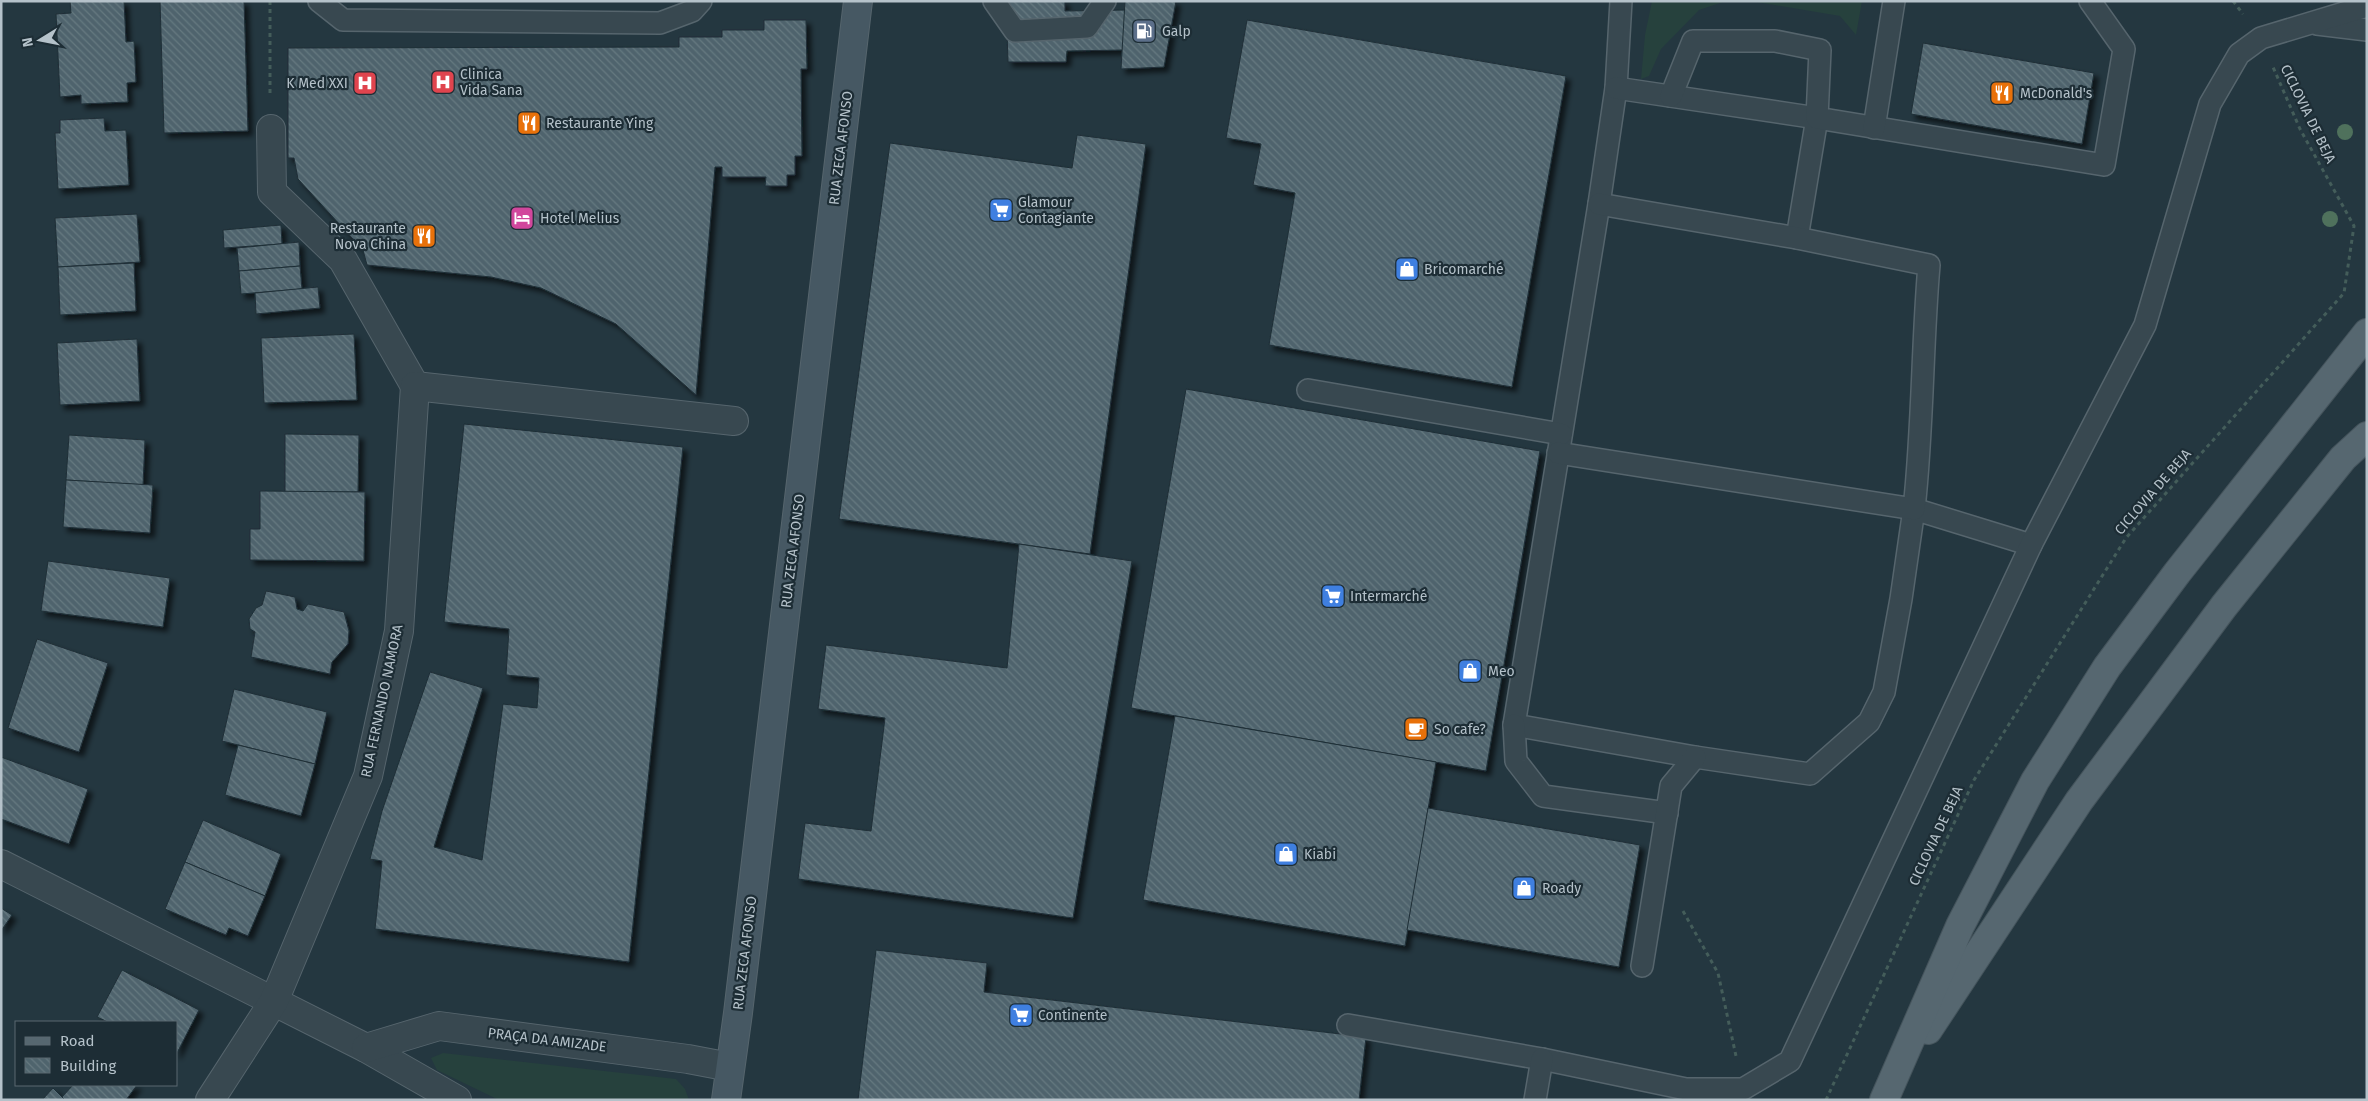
<svg xmlns="http://www.w3.org/2000/svg" width="2368" height="1101" viewBox="0 0 2368 1101" font-family="'Fira Sans',sans-serif">
<defs>
<pattern id="building-back-hatch" width="6" height="6" patternUnits="userSpaceOnUse" patternTransform="scale(1.25)"><rect width="6" height="6" fill="#4f646d"/><path d="M-1 5l2 2M0 0l6 6M5-1l2 2" fill="none" stroke="#667980"/></pattern>
<filter id="shadow"><feDropShadow dx="4.5" dy="4.5" stdDeviation="2.5" flood-color="#0009"/></filter>
</defs>
<rect width="100%" height="100%" fill="#243740"/>
<!-- grass -->
<g fill="#26413d">
<polygon points="1652,1 1726,1 1699,10 1661,49 1649,76 1641,79 1645,35"/>
<polygon points="1751,1 1862,1 1856,35 1840,16"/>
<polygon points="443,1053 676,1079 685,1089 689,1100 499,1100 437,1070 431,1058"/>
</g>
<!-- building -->
<g fill="url(#building-back-hatch)" stroke="#1f2f37" filter="url(#shadow)">
<polygon points="70,1 124,1 126,42 134,41 136,82 127,83 128,102 81,104 81,95 60,97 56,14 71,13"/>
<polygon points="160,1 244,1 248,131 164,133"/>
<polygon points="1006,1 1065,1 1065,11 1126,10 1123,50 1067,51 1066,62 1008,62"/>
<polygon points="1125,1 1176,1 1164,67 1121,69"/>
<polygon points="764,20 806,20 807,69 801,69 802,156 795,156 795,175 787,175 787,186 765,186 766,177 722,177 722,167 715,167 696,395 616,324 541,288 491,277 367,265 363,250 298,179 294,158 288,158 288,48 679,47 679,37 722,37 722,30 764,30"/>
<polygon points="1247,20 1566,76 1512,387 1269,345 1295,193 1253,185 1261,144 1226,138"/>
<polygon points="1923,43 2094,73 2082,144 1911,114"/>
<polygon points="104,118 105,131 126,130 129,185 58,189 55,133 60,133 60,120"/>
<polygon points="1077,135 1146,144 1090,554 839,519 890,143 1072,168"/>
<polygon points="137,214 140,262 58,267 55,218"/>
<polygon points="281,225 282,244 224,248 223,230"/>
<polygon points="299,242 300,266 239,271 237,248"/>
<polygon points="134,263 136,311 60,315 58,267"/>
<polygon points="300,266 302,289 241,294 239,271"/>
<polygon points="318,287 320,308 256,314 255,293"/>
<polygon points="354,334 357,400 264,403 261,338"/>
<polygon points="137,339 140,401 60,405 57,343"/>
<polygon points="1186,389 1540,451 1486,771 1131,708"/>
<polygon points="464,424 683,447 629,962 375,929 382,861 370,859 382,811 430,672 483,688 434,847 482,860 503,704 537,708 539,678 506,675 509,629 444,622"/>
<polygon points="285,434 359,435 358,492 285,492"/>
<polygon points="69,435 145,440 143,485 66,480"/>
<polygon points="66,480 153,485 150,533 63,527"/>
<polygon points="260,491 365,492 364,561 250,560 250,529 260,529"/>
<polygon points="1019,544 1132,561 1073,918 798,879 805,823 871,831 885,718 818,709 826,645 1007,668"/>
<polygon points="48,561 170,578 163,627 41,611"/>
<polygon points="266,591 295,597 297,609 303,611 308,604 344,612 349,631 348,644 332,662 330,674 251,657 255,632 250,629 249,619 256,608 262,605"/>
<polygon points="37,639 108,663 79,752 8,728"/>
<polygon points="234,689 327,712 315,764 222,741"/>
<polygon points="1175,716 1436,762 1405,946 1143,900"/>
<polygon points="238,745 315,764 301,816 225,795"/>
<polygon points="1,757 88,789 69,844 1,819"/>
<polygon points="1428,808 1640,845 1619,967 1407,930"/>
<polygon points="203,820 281,854 265,896 185,862"/>
<polygon points="185,862 265,896 248,936 229,928 226,935 165,909"/>
<polygon points="1,908 12,915 1,931"/>
<polygon points="876,950 987,963 984,992 1366,1037 1359,1100 858,1100"/>
<polygon points="122,970 199,1010 176,1055 176,1022 108,1022 97,1017"/>
<polygon points="73,1085 137,1085 126,1100 65,1100 62,1097"/>
<polygon points="53,1088 65,1100 42,1100"/>
</g>
<g fill="none" stroke-linecap="round" stroke-linejoin="round">
<!-- service casing -->
<g stroke="#56656d" stroke-width="24">
<g id="service">
<polyline points="319,1 343,20 660,23 692,11 701,1"/>
<polyline points="994,1 1015,31 1087,27 1105,1"/>
<polyline points="1621,1 1616,88 1599,204 1514,725 1695,757 1810,774 1869,722 1884,692 1901,599 1914,509 2031,545"/>
<polyline points="2317,24 2367,30"/>
<polyline points="1616,88 1817,118 1797,238"/>
<polyline points="1671,96 1693,41 1775,41 1820,50 1817,118 2104,165 2124,49 2090,1"/>
<polyline points="1874,128 1894,1"/>
<polyline points="1308,390 1561,434"/>
<path d="M1558,453l356,56c9,-81 8,-163 15,-244l-132,-27 -198,-34"/>
<polyline points="1514,725 1516,761 1543,796 1667,813"/>
<polyline points="1642,966 1671,786 1695,757"/>
<polyline points="1348,1025 1542,1059 1686,1089 1743,1089 1790,1061 2031,545 2145,325 2210,104 2239,54 2261,38 2367,6"/>
<polyline points="1535,1100 1542,1059"/>
</g>
</g>
<!-- minor casing -->
<g stroke="#56656d" stroke-width="30">
<g id="minor">
<polyline points="271,129 272,192 343,260 415,386"/>
<polyline points="1,864 366,1048 457,1100"/>
<polyline points="366,1048 439,1026 688,1059 730,1067"/>
<polyline points="210,1100 274,1001 368,776 399,631 415,386 734,421"/>
</g>
</g>
<!-- secondary casing -->
<g stroke="#56656d" stroke-width="30">
<polyline id="secondary" points="726,1100 738,1013 858,1"/>
</g>
<!-- primary casing -->
<g stroke="#45545c" stroke-width="30">
<g id="primary">
<polyline points="1928,1030 2079,801 2224,606 2343,458 2367,436"/>
<polyline points="1884,1100 1960,926 2035,781 2107,667 2177,573 2367,333"/>
</g>
</g>
<!-- path -->
<g stroke="#445d5a" stroke-width="3" stroke-dasharray="4 4" stroke-linecap="butt">
<polyline points="270,1 270,96"/>
<polyline points="2233,1 2243,14"/>
<polyline points="1683,911 1718,973 1736,1056"/>
<polyline points="1826,1100 1974,780 2126,538 2344,293 2354,226 2300,129 2273,67"/>
</g>
<!-- service -->
<use href="#service" stroke="#384850" stroke-width="21"/>
<!-- minor -->
<use href="#minor" stroke="#384850" stroke-width="28"/>
<!-- secondary -->
<use href="#secondary" stroke="#465863" stroke-width="28"/>
<!-- primary -->
<use href="#primary" stroke="#566770" stroke-width="28"/>
</g>
<!-- trees -->
<g fill="#4f715c">
<circle cx="2345" cy="132" r="8"/>
<circle cx="2330" cy="219" r="8"/>
</g>
<!-- icons -->
<defs>
<g id="fuel-square" transform="scale(1.25)"><rect x="-9" y="-9" width="18" height="18" rx="4" fill="#5c6f8a" stroke="#1d2d35"/><path d="M-5.5-6h7V0h2V4h1.3V-2.5L3-4.5l.8-.8L6-3V5H2.5V1h-1V6h-7ZM-4.2-4.7v3.2H.2V-4.7Z" fill="#fff"/></g>
<g id="hospital-square" transform="scale(1.25)"><rect x="-9" y="-9" width="18" height="18" rx="4" fill="#e0444e" stroke="#1d2d35"/><path d="M-5-5h3v3.5h4V-5h3V5h-3V1.5h-4V5h-3Z" fill="#fff"/></g>
<g id="restaurant-square" transform="scale(1.25)"><rect x="-9" y="-9" width="18" height="18" rx="4" fill="#e8710a" stroke="#1d2d35"/><path d="M-5-6h1v4h1v-4h1v4h1v-4h1v5L-1.5 .5V6h-2V.5L-5-1ZM5-6V6H3V1.5H1.5Q1.5-4 5-6Z" fill="#fff"/></g>
<g id="supermarket-square" transform="scale(1.25)"><rect x="-9" y="-9" width="18" height="18" rx="4" fill="#3f7fe0" stroke="#1d2d35"/><path d="M-6-5.5h2.5l.6 2H6L4.5 2H-2.5L-4.4-4H-6ZM-1.5 3.2a1.3 1.3 0 1 0 .1 0ZM3 3.2a1.3 1.3 0 1 0 .1 0Z" fill="#fff"/></g>
<g id="hotel-square" transform="scale(1.25)"><rect x="-9" y="-9" width="18" height="18" rx="4" fill="#d1479c" stroke="#1d2d35"/><path d="M-6-4.5h1.5V1H6V5H4.5V3h-9V5H-6ZM-4 0a1.8 1.8 0 1 1 3.6 0ZM.5 0V-2.5h3Q6-2.5 6 0Z" fill="#fff"/></g>
<g id="shop-square" transform="scale(1.25)"><rect x="-9" y="-9" width="18" height="18" rx="4" fill="#3f7fe0" stroke="#1d2d35"/><path d="M-5-2.5h2.3a2.7 3.5 0 0 1 5.4 0H5L5.5 6h-11ZM-1.5-2.5h3a1.5 2.3 0 0 0-3 0Z" fill="#fff"/></g>
<g id="cafe-square" transform="scale(1.25)"><rect x="-9" y="-9" width="18" height="18" rx="4" fill="#e8710a" stroke="#1d2d35"/><path d="M-5.5-4.5H6V0H3Q3 3.5 0 3.5H-2.5Q-5.5 3.5-5.5 0ZM3-3.2v2h1.7v-2ZM-6 4.5H4V6H-6Z" fill="#fff"/></g>
</defs>
<g fill-rule="evenodd">
<use href="#fuel-square" x="1144" y="31"/>
<use href="#hospital-square" x="443" y="82"/>
<use href="#hospital-square" x="365" y="83"/>
<use href="#restaurant-square" x="2002" y="93"/>
<use href="#restaurant-square" x="529" y="123"/>
<use href="#supermarket-square" x="1001" y="210"/>
<use href="#hotel-square" x="522" y="218"/>
<use href="#restaurant-square" x="424" y="236"/>
<use href="#shop-square" x="1407" y="269"/>
<use href="#supermarket-square" x="1333" y="596"/>
<use href="#shop-square" x="1470" y="671"/>
<use href="#cafe-square" x="1416" y="729"/>
<use href="#shop-square" x="1286" y="854"/>
<use href="#shop-square" x="1524" y="888"/>
<use href="#supermarket-square" x="1021" y="1015"/>
</g>
<g text-anchor="middle" dominant-baseline="central" stroke-width="4.5" stroke-linejoin="round" paint-order="stroke">
<!-- poi labels -->
<g font-size="14" fill="#b5c2ca" stroke="#1d2d35" text-anchor="start">
<text x="1162" y="31">Galp</text>
<text x="460" y="74">Clinica<tspan x="460" dy="16">Vida Sana</tspan></text>
<text x="348" y="83" text-anchor="end">K Med XXI</text>
<text x="2020" y="93">McDonald's</text>
<text x="546" y="123">Restaurante Ying</text>
<text x="1018" y="202">Glamour<tspan x="1018" dy="16">Contagiante</tspan></text>
<text x="540" y="218">Hotel Melius</text>
<text x="406" y="228" text-anchor="end">Restaurante<tspan x="406" dy="16">Nova China</tspan></text>
<text x="1424" y="269">Bricomarché</text>
<text x="1350" y="596">Intermarché</text>
<text x="1488" y="671">Meo</text>
<text x="1434" y="729">So cafe?</text>
<text x="1304" y="854">Kiabi</text>
<text x="1542" y="888">Roady</text>
<text x="1038" y="1015">Continente</text>
</g>
<!-- street labels -->
<g font-size="14" fill="#b5c2ca" stroke="#1d2d35">
<text transform="translate(2308 114) rotate(64)">CICLOVIA DE BEJA</text>
<text transform="translate(841 148) rotate(-83)">RUA ZECA AFONSO</text>
<text transform="translate(2153 492) rotate(-49)">CICLOVIA DE BEJA</text>
<text transform="translate(793 551) rotate(-83)">RUA ZECA AFONSO</text>
<text transform="translate(382 701) rotate(-78)">RUA FERNANDO NAMORA</text>
<text transform="translate(1936 836) rotate(-65)">CICLOVIA DE BEJA</text>
<text transform="translate(745 953) rotate(-83)">RUA ZECA AFONSO</text>
<text transform="translate(547 1040) rotate(7)">PRAÇA DA AMIZADE</text>
</g>
</g>
<!-- border -->
<rect width="2368" height="1101" fill="none" stroke="#b5c2ca" stroke-width="5"/>
<!-- legend -->
<rect x="15" y="1021" width="162" height="65" fill="#1d2d35" stroke="#5a6971"/>
<rect x="25" y="1037" width="25" height="8" fill="#566770" stroke="#5a6971"/>
<text x="60" y="1046" font-size="15" fill="#b5c2ca">Road</text>
<rect x="25" y="1058" width="25" height="15" fill="url(#building-back-hatch)" stroke="#5a6971"/>
<text x="60" y="1071" font-size="15" fill="#b5c2ca">Building</text>
<!-- north arrow -->
<g transform="translate(40 40) rotate(260)" stroke="#1d2d35" stroke-width="4" paint-order="stroke">
<path d="M0-4L9 19L0 12L-9 19Z" fill="#b5c2ca"/>
<text y="-8" font-size="14" font-weight="bold" text-anchor="middle" fill="#b5c2ca">N</text>
</g>
</svg>
